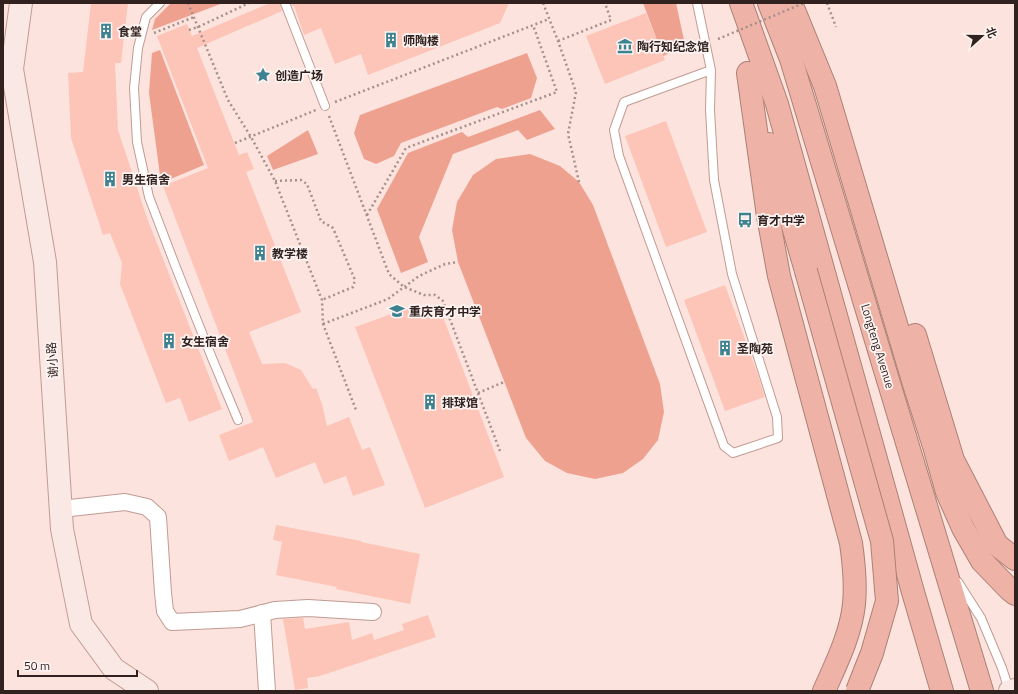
<svg xmlns="http://www.w3.org/2000/svg" width="1018" height="694" viewBox="0 0 1018 694" font-family="'Titillium Web','Noto Sans SC',sans-serif">
<rect width="100%" height="100%" fill="#fce3dd"/>
<!-- green -->
<g fill="#efa190">
<polygon points="171,3 223,3 152,30 155,19"/>
<polygon points="643,3 676,3 684,40 678,50 663,56"/>
<polygon points="160,50 204,165 161,183 149,93 152,53"/>
<polygon points="527,53 537,78 531,98 502,109 497,107 401,143 394,156 376,164 364,159 354,133 360,115"/>
<polygon points="540,110 555,129 527,140 518,130 453,154 419,237 428,262 401,273 377,209 408,153 462,132 468,137"/>
<polygon points="308,130 318,154 273,170 267,156"/>
<polygon points="530,154 560,166 579,182 593,205 660,384 664,412 658,440 643,459 623,473 595,479 567,473 545,461 526,438 458,262 452,230 457,202 473,175 496,159"/>
</g>
<!-- building -->
<g fill="#fdc4b8">
<polygon points="91,3 128,3 121,63 115,63 118,130 147,218 222,409 189,422 180,398 166,403 120,284 122,263 110,233 103,235 71,138 68,73 83,72"/>
<polygon points="270,3 280,3 282,11 197,48 239,155 247,152 254,169 246,172 301,312 249,332 262,364 285,363 301,370 313,389 316,388 322,404 327,426 349,417 362,450 370,447 385,485 353,496 346,476 324,484 315,462 276,478 263,447 229,461 219,435 253,422 163,186 208,168 157,36 187,24 192,36"/>
<polygon points="291,3 509,3 500,23 368,75 361,54 335,64 321,28 304,35 294,6 292,6"/>
<polygon points="646,13 665,60 605,84 586,36"/>
<polygon points="666,121 707,232 666,247 625,136"/>
<polygon points="725,285 757,372 765,397 725,411 684,300"/>
<polygon points="414,306 440,309 504,477 425,508 355,327"/>
<polygon points="276,525 361,541 361,542 420,554 410,604 336,589 337,587 276,575 282,542 273,540"/>
<polygon points="428,615 436,637 320,676 307,678 308,688 295,690 283,619 303,618 305,629 349,622 352,640 372,633 374,640 404,630 402,624"/>
</g>
<g fill="none" stroke-linecap="round" stroke-linejoin="round">
<!-- lane casing -->
<g stroke="#c19b93" stroke-width="10">
<g id="lane">
<polyline points="160,3 146,17 138,48 134,88 137,142 149,197 175,265 212,358 238,420"/>
<polyline points="285,3 325,106"/>
<polyline points="697,3 711,70 710,110 714,180 732,274 777,417 778,438 733,453 724,446 619,156 614,130 624,102 711,70"/>
<polyline points="958,582 981,618 1002,668 1009,690"/>
</g>
</g>
<!-- street casing -->
<g stroke="#c19b93" stroke-width="18">
<g id="street">
<polyline points="61,509 125,502 147,507 158,517 163,593 165,611 172,622 240,619 275,610 308,608 373,612"/>
<polyline points="262,613 267,691"/>
</g>
</g>
<!-- secondary casing -->
<g stroke="#c19b93" stroke-width="24">
<g id="secondary">
<polyline points="21,3 12,69 45,262 62,529 81,624 114,669 147,691"/>
<polyline points="1010,691 1015,690"/>
</g>
</g>
<!-- highway casing -->
<g stroke="#ac8077" stroke-width="24">
<g id="highway">
<polyline points="741,3 777,104 913,592 942,691"/>
<polyline points="769,3 791,59 982,691"/>
<polyline points="791,3 825,86 914,384 934,446 947,492 963,528 982,561 1010,590 1015,594"/>
<path d="M748,73l20,143 11,60 72,267c3,21 5,41 3,61 -3,30 -18,60 -30,87"/>
<polyline points="769,144 806,271"/>
<polyline points="915,335 953,460 997,545 1015,559"/>
</g>
</g>
<!-- path -->
<g stroke="#a5908b" stroke-width="2.5" stroke-dasharray="2 3" stroke-linecap="butt">
<polyline points="188,3 228,100 251,137 275,181 322,300 323,324 356,410"/>
<polyline points="543,3 558,41 576,92 568,134 579,182"/>
<polyline points="827,3 836,27"/>
<polyline points="189,30 198,27 249,3"/>
<polyline points="154,33 194,17"/>
<polyline points="558,41 611,20 605,3"/>
<polyline points="335,102 549,19"/>
<polyline points="329,116 389,274 404,287 424,295 435,295 443,301 500,451"/>
<polyline points="235,143 316,110"/>
<polyline points="275,181 301,180 307,184 321,221 333,228 355,280 353,287 322,300"/>
<polyline points="367,215 406,148 557,92 533,25"/>
<polyline points="448,316 475,305"/>
<polyline points="323,324 388,299 419,276 445,264 458,262"/>
<polyline points="478,393 504,382"/>
</g>
<!-- lane -->
<use href="#lane" stroke="#fff" stroke-width="8"/>
<!-- street -->
<use href="#street" stroke="#fff" stroke-width="16"/>
<!-- secondary -->
<use href="#secondary" stroke="#fae8e4" stroke-width="22"/>
<!-- highway -->
<use href="#highway" stroke="#eeb3a6" stroke-width="22"/>
<!-- highway-bridge casing -->
<g stroke="#ac8077" stroke-width="24" stroke-linecap="butt">
<polyline id="highway-bridge" points="806,271 882,541 887,601 872,653 857,691"/>
</g>
<!-- path-bridge -->
<polyline stroke="#a5908b" stroke-width="2.5" stroke-dasharray="2 3" stroke-linecap="butt" points="718,39 804,3"/>
<!-- highway-bridge -->
<use href="#highway-bridge" stroke="#eeb3a6" stroke-width="22"/>
</g>
<!-- icons -->
<defs>
<g id="building-bare" transform="scale(1.2)"><path d="M-4-6H4V6H1V3H-1V6H-4ZM-2.5-4.3h1.7v1.8h-1.7ZM.8-4.3h1.7v1.8H.8ZM-2.5-1h1.7V.8h-1.7ZM.8-1h1.7V.8H.8Z" fill="#3d8290" stroke="#fdf4f2" stroke-width="2.5" paint-order="stroke"/></g>
<g id="museum-bare" transform="scale(1.2)"><path d="M0-6L6-3V-2H-6V-3ZM-5-1h2V3h-2ZM-1-1h2V3h-2ZM3-1h2V3H3ZM-6 4H6V6H-6Z" fill="#3d8290" stroke="#fdf4f2" stroke-width="2.5" paint-order="stroke"/></g>
<g id="sight-bare" transform="scale(1.2)"><path d="M0-6L1.8-2.2L6-1.7L2.9 1.2L3.7 5.4L0 3.3L-3.7 5.4L-2.9 1.2L-6-1.7L-1.8-2.2Z" fill="#3d8290" stroke="#fdf4f2" stroke-width="2.5" paint-order="stroke"/></g>
<g id="bus-bare" transform="scale(1.2)"><path d="M-5-6H5V4H4V6H2V4H-2V6H-4V4H-5ZM-3.5-4V0h7V-4ZM-3.5 1.2v1.5H-2V1.2ZM2 1.2v1.5H3.5V1.2Z" fill="#3d8290" stroke="#fdf4f2" stroke-width="2.5" paint-order="stroke"/></g>
<g id="school-bare" transform="scale(1.2)"><path d="M0-5L7-2L0 1L-7-2ZM-4 1L0 2.5L4 1V4Q0 6-4 4Z" fill="#3d8290" stroke="#fdf4f2" stroke-width="2.5" paint-order="stroke"/></g>
</defs>
<g fill-rule="evenodd">
<use href="#building-bare" x="106" y="31"/>
<use href="#building-bare" x="391" y="40"/>
<use href="#museum-bare" x="625" y="46"/>
<use href="#sight-bare" x="263" y="75"/>
<use href="#building-bare" x="110" y="179"/>
<use href="#bus-bare" x="745" y="220"/>
<use href="#building-bare" x="260" y="253"/>
<use href="#school-bare" x="397" y="311"/>
<use href="#building-bare" x="169" y="341"/>
<use href="#building-bare" x="725" y="348"/>
<use href="#building-bare" x="430" y="402"/>
</g>
<g text-anchor="middle" dominant-baseline="central" stroke-width="3.5" stroke-linejoin="round" paint-order="stroke">
<!-- poi labels -->
<g font-size="12" font-weight="bold" fill="#31221f" stroke="#fdf4f2" text-anchor="start">
<text x="118" y="31">食堂</text>
<text x="403" y="40">师陶楼</text>
<text x="637" y="46">陶行知纪念馆</text>
<text x="275" y="75">创造广场</text>
<text x="122" y="179">男生宿舍</text>
<text x="757" y="220">育才中学</text>
<text x="272" y="253">教学楼</text>
<text x="409" y="311">重庆育才中学</text>
<text x="181" y="341">女生宿舍</text>
<text x="737" y="348">圣陶苑</text>
<text x="442" y="402">排球馆</text>
</g>
<!-- street labels -->
<g font-size="12" fill="#31221f" stroke="#fdf4f2">
<text transform="translate(878 346) rotate(73)">Longteng Avenue</text>
<text transform="translate(52 360) rotate(-94)">谢小路</text>
</g>
</g>
<!-- border -->
<rect width="1018" height="694" fill="none" stroke="#31221f" stroke-width="8"/>
<!-- north arrow -->
<g transform="translate(982 36) rotate(69)" stroke="#fdf4f2" stroke-width="3" paint-order="stroke">
<path d="M0-3L7 15L0 10L-7 15Z" fill="#31221f"/>
<text y="-6" font-size="11" font-weight="bold" text-anchor="middle" fill="#31221f">北</text>
</g>
<!-- scale -->
<path d="M18 670v6h119v-6" fill="none" stroke="#31221f" stroke-width="2"/>
<text x="24" y="670" font-size="12" fill="#31221f" stroke="#fdf4f2" stroke-width="3" paint-order="stroke">50 m</text>
</svg>
